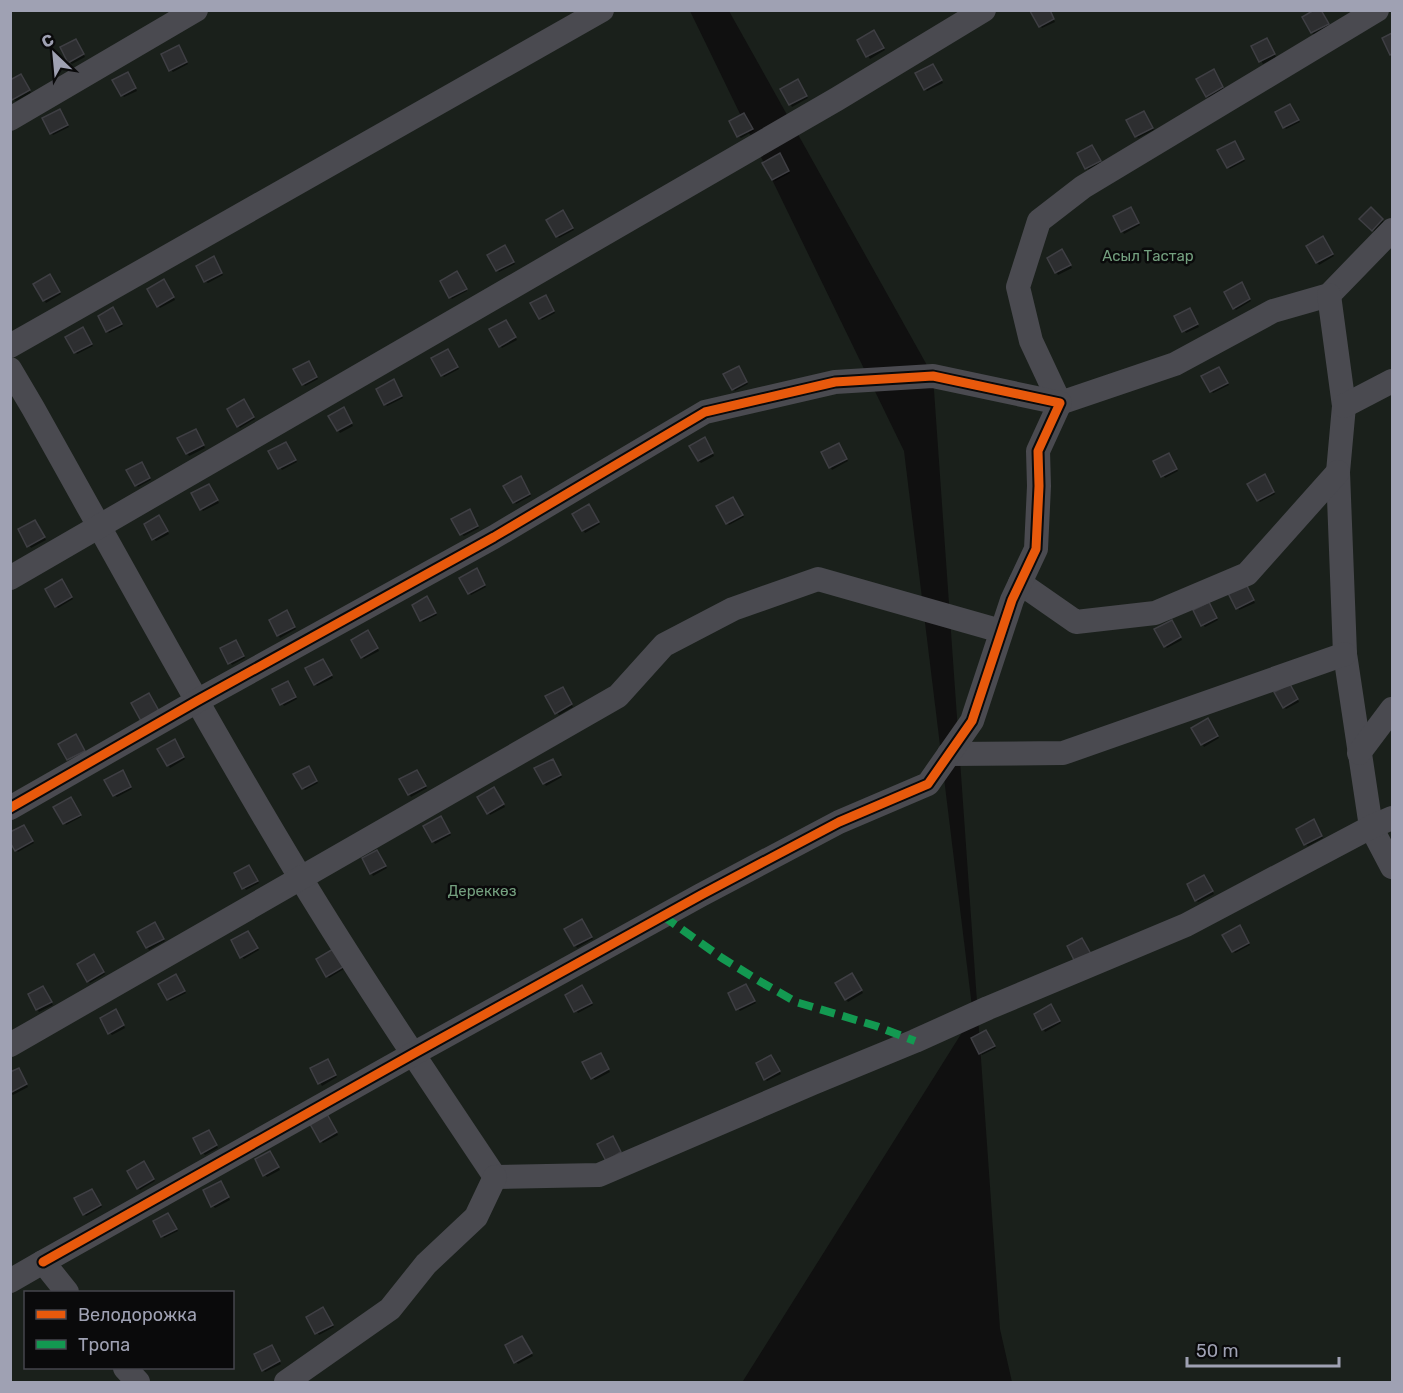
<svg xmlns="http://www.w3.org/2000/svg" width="1403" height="1393" viewBox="0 0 1403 1393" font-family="Rubik,sans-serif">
<rect width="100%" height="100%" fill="#101010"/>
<!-- green -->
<g fill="#1a201b" fill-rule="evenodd">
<path d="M10,11h680l214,440 69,564 -230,366 -19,1h-713zM26,1292h206v76h-206z"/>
<polygon points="729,11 1392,11 1392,1382 1012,1382 1000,1329 933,376"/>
</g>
<!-- shadow -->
<g fill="#0007">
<polygon points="1049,10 1055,22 1042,28 1040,26"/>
<polygon points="1322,11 1330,26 1314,35 1312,32"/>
<polygon points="876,34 885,50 870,59 859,40"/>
<polygon points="1268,42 1276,57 1263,64 1253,47"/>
<polygon points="77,43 85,57 72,64 70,62"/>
<polygon points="181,49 188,64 173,72 171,70"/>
<polygon points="935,68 943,83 927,91 925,89"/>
<polygon points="1215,73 1224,90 1209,98 1207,96"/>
<polygon points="21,76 31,93 16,101 13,99"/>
<polygon points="130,76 137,91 124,97 122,95"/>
<polygon points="800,83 808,98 792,107 782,90"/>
<polygon points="1290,105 1300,122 1286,129 1284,127"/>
<polygon points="61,112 69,127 53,135 51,133"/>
<polygon points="744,115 754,131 741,138 738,136"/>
<polygon points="1146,115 1154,130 1138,138 1136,136"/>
<polygon points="1236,145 1245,161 1230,169 1228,167"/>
<polygon points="1094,149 1102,164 1089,170 1079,154"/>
<polygon points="781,157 790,173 775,181 773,179"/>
<polygon points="1371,209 1384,222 1375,232 1362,219"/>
<polygon points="1132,211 1140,225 1124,234 1115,216"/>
<polygon points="565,214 574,230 559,238 557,236"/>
<polygon points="1325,240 1334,256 1319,265 1308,246"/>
<polygon points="507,249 515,264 499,272 497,270"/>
<polygon points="1064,253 1072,268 1058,275 1049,258"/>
<polygon points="215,260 223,275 208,283 205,281"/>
<polygon points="458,275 467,291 452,299 450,297"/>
<polygon points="52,278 61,294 46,303 35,284"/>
<polygon points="166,283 175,300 160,308 158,306"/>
<polygon points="1244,286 1251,301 1236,310 1234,308"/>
<polygon points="548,299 555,313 542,320 540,318"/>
<polygon points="115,311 123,326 109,333 107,331"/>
<polygon points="1191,312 1199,327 1186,333 1176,317"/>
<polygon points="508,324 517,340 502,348 500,346"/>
<polygon points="85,331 93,346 77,354 75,352"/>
<polygon points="448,351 459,369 444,377 442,375"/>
<polygon points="311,365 318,379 305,386 303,384"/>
<polygon points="1219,368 1229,385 1213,393 1211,391"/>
<polygon points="741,370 748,384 735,391 733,389"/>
<polygon points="396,383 403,398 387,406 385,404"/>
<polygon points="246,403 255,419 240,428 238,426"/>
<polygon points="345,411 353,426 340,433 338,430"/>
<polygon points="197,433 205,448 189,456 179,438"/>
<polygon points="707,441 714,456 701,463 699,461"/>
<polygon points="288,446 297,462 282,470 270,452"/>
<polygon points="840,447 848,461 832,470 823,453"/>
<polygon points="1170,457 1178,471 1165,478 1155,462"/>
<polygon points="143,466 151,480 138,487 136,485"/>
<polygon points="1267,478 1275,494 1260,502 1258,500"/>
<polygon points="522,480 531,496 516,504 505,486"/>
<polygon points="209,486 219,503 203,511 201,509"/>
<polygon points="735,501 744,517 729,525 727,523"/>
<polygon points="591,508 600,524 585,533 574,514"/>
<polygon points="471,513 479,528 464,536 461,534"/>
<polygon points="161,519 169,534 156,541 154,539"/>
<polygon points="37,524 46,540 31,548 20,530"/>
<polygon points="479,572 486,587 471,595 469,593"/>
<polygon points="64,583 73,599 58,608 56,606"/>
<polygon points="1247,588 1255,603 1239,610 1230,594"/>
<polygon points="429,600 437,615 423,622 421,620"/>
<polygon points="1210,606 1218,620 1205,627 1203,625"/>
<polygon points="288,614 296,629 280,638 271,620"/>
<polygon points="1174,624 1182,640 1167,648 1165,646"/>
<polygon points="370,634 379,651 364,659 362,657"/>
<polygon points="238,644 245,658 232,665 222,649"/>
<polygon points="323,661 333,678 317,686 315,684"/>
<polygon points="290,685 297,699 284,706 274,690"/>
<polygon points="1292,687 1299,702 1286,709 1284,707"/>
<polygon points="564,691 573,707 559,715 547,697"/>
<polygon points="1210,722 1219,738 1204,747 1193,728"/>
<polygon points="176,743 185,759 170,768 159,749"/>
<polygon points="554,763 562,777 546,786 536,769"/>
<polygon points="310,769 318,783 305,790 303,788"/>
<polygon points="419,773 427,788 411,797 401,780"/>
<polygon points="124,774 132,789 117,797 114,795"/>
<polygon points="496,791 505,807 490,815 479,797"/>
<polygon points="73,801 81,817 66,825 55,807"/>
<polygon points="443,820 451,835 435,844 425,827"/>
<polygon points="1315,823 1323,838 1308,846 1305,844"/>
<polygon points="26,829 34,843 18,852 16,850"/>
<polygon points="379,854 387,868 373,876 364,859"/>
<polygon points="249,867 259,883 246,890 236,874"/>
<polygon points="1204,877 1214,894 1198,902 1196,900"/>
<polygon points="583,923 593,939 577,948 566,929"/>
<polygon points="157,926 165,941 149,950 139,933"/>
<polygon points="1241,929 1250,945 1235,953 1233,951"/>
<polygon points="250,934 259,950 244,959 242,957"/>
<polygon points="333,951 344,969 329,978 327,976"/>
<polygon points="96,958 105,974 90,983 88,981"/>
<polygon points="854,977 863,993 848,1002 846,999"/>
<polygon points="178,978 186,993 170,1001 168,999"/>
<polygon points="748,988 756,1003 740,1011 738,1009"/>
<polygon points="584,989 593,1005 578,1013 567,995"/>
<polygon points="45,990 53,1005 39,1012 37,1009"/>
<polygon points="1053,1008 1061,1023 1045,1032 1036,1015"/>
<polygon points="117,1013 125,1028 112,1035 110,1033"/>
<polygon points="988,1034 996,1048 982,1055 980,1053"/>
<polygon points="602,1057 610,1072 595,1080 593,1078"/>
<polygon points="773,1059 781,1074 767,1081 765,1079"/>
<polygon points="330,1063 337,1077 322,1086 312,1068"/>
<polygon points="21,1072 28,1087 13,1095 10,1092"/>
<polygon points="329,1118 338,1135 323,1143 321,1141"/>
<polygon points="211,1133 218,1148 205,1155 203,1153"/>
<polygon points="272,1155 280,1170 267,1177 265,1175"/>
<polygon points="146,1165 155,1181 140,1190 138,1188"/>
<polygon points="223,1185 230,1200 215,1208 213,1206"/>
<polygon points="94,1193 102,1207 86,1216 84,1214"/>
<polygon points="168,1215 178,1231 164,1238 162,1236"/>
<polygon points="325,1311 334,1327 319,1335 308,1317"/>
<polygon points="524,1340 533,1356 518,1364 516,1362"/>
<polygon points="273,1349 281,1364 265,1372 263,1370"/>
</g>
<!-- building -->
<g fill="#2d2e30" stroke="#3f3f44" stroke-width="1.5">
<polygon points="1032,10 1050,10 1054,19 1039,27 1030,11"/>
<polygon points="1314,10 1321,10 1329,24 1311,33 1302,17"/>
<polygon points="874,30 884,48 866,57 857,40"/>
<polygon points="1392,33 1392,54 1390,55 1382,38"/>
<polygon points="1267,38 1275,54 1259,62 1251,46"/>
<polygon points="76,39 84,54 68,63 60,47"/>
<polygon points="179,45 187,62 169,71 161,54"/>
<polygon points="933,64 942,80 924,90 915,73"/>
<polygon points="1214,69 1223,87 1206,97 1196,79"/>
<polygon points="128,72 136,88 121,96 112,80"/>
<polygon points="21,74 30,90 12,100 10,96 10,80"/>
<polygon points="798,79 807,96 789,105 780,89"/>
<polygon points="1290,104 1299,120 1283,128 1275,112"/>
<polygon points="60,109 68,125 50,134 42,118"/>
<polygon points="1144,111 1153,128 1135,137 1126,120"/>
<polygon points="744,113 753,129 737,137 729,121"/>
<polygon points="1235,141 1244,159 1227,168 1217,150"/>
<polygon points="1092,145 1101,161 1085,169 1077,153"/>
<polygon points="780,153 789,171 772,180 762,163"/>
<polygon points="1131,207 1139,223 1121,232 1113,216"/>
<polygon points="1371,207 1383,219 1372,231 1359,219"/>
<polygon points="563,210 573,228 556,237 546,220"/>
<polygon points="1323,236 1333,254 1316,263 1306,246"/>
<polygon points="505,245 514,262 496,271 487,255"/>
<polygon points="1062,249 1071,265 1055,273 1047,258"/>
<polygon points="214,256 222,273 204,282 196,266"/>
<polygon points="457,271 467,289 449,298 440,281"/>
<polygon points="50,274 60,292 43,301 33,284"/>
<polygon points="164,279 174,297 157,307 147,289"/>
<polygon points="1242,282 1250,299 1233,309 1224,292"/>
<polygon points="546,295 554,311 539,319 530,303"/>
<polygon points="113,307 122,324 106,332 98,316"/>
<polygon points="1190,308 1198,324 1182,332 1174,316"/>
<polygon points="506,320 516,337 499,347 489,329"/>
<polygon points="83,327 92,344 74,353 65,337"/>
<polygon points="448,349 458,367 441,376 431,358"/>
<polygon points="309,361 317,377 302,385 293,369"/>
<polygon points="739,366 747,382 732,390 723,374"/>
<polygon points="1219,367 1228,383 1210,392 1201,376"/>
<polygon points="394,379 402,396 384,405 376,389"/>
<polygon points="244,399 254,417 237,427 227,409"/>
<polygon points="344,407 352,423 337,431 328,416"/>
<polygon points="196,429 204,445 186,454 177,438"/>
<polygon points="705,437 713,453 698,461 689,446"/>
<polygon points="286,442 296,460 278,469 268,451"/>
<polygon points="839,443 847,459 829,468 821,452"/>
<polygon points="1169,453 1177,469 1161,477 1153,461"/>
<polygon points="142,462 150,478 135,486 126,470"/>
<polygon points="1265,474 1274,492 1257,501 1247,484"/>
<polygon points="521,476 530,494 513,503 503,486"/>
<polygon points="209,484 218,500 200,510 191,493"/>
<polygon points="733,497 743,515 726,524 716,506"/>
<polygon points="589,504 599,522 582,531 572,514"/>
<polygon points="470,509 478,526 460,535 451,519"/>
<polygon points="159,515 168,531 152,540 144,524"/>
<polygon points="35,520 45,537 27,547 18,529"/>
<polygon points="477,568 485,585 468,594 459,578"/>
<polygon points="62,579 72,597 55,607 45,589"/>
<polygon points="1246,584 1254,600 1236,609 1228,593"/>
<polygon points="427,596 436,613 420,621 412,605"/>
<polygon points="1209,602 1217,618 1201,626 1193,610"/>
<polygon points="287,610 295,627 277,636 269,620"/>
<polygon points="1172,620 1181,637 1164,647 1154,629"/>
<polygon points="368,630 378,648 361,658 351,640"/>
<polygon points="236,640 244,656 228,664 220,648"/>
<polygon points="323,659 332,675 314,685 305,668"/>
<polygon points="288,681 296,697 280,705 272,689"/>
<polygon points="1290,684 1298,699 1283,708 1274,692"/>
<polygon points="563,687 572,704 555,714 545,696"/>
<polygon points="149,693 159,711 141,721 131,703"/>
<polygon points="1208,718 1218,736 1201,745 1191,728"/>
<polygon points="76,734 85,751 67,760 58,744"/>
<polygon points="175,739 184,757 167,766 157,749"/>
<polygon points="553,759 561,775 543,784 534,768"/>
<polygon points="309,766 317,781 302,789 293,774"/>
<polygon points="123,770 131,787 113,796 104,780"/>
<polygon points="417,770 426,786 408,795 399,779"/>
<polygon points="494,787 504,804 487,814 477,797"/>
<polygon points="71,797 81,815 63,824 53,807"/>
<polygon points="441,816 450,833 432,842 423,826"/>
<polygon points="1314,819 1322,836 1304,845 1296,829"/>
<polygon points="24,825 33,841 15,851 10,842 10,832"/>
<polygon points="377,850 386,866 370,874 362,858"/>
<polygon points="249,865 258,881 242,889 234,873"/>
<polygon points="1204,875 1213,891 1195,901 1187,884"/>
<polygon points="582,919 592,937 574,946 564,929"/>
<polygon points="155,922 164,939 146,948 137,932"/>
<polygon points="1240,925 1249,943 1232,952 1222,935"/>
<polygon points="248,931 258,948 240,958 231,940"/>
<polygon points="1082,938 1091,954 1075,962 1067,946"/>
<polygon points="333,949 343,967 326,977 316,959"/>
<polygon points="94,954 104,972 87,982 77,964"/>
<polygon points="852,973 862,990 845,1000 835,983"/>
<polygon points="176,974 185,991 167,1000 158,984"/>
<polygon points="746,984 755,1001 736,1010 728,993"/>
<polygon points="582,985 592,1003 574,1012 565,995"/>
<polygon points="43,986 52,1002 36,1010 28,994"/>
<polygon points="1051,1004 1060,1021 1042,1030 1034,1014"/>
<polygon points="116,1009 124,1025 108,1034 100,1018"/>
<polygon points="986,1030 995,1046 979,1054 971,1038"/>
<polygon points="601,1053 609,1069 591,1079 582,1062"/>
<polygon points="771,1055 780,1071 764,1080 756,1063"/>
<polygon points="328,1059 336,1075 318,1084 310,1068"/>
<polygon points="19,1068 27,1084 10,1093 10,1072"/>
<polygon points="327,1114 337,1132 320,1142 310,1124"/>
<polygon points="209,1130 217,1145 201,1154 193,1138"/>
<polygon points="613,1136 621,1152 606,1161 597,1144"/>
<polygon points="270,1151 279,1167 263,1176 255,1159"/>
<polygon points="144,1161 154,1179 137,1189 127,1171"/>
<polygon points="221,1181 229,1197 211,1207 203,1190"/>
<polygon points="92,1189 101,1205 83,1215 74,1198"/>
<polygon points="168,1213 177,1229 161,1237 153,1221"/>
<polygon points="323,1307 333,1325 315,1334 306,1317"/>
<polygon points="522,1336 532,1353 514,1363 505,1345"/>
<polygon points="272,1345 280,1361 262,1371 254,1354"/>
</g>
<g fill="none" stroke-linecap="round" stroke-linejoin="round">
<!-- minor -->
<g stroke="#4a4a50" stroke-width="24">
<polyline points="1377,10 1083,187 1039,221 1018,287 1031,341 1060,403 1175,364 1273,311 1329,295 1392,230"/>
<polyline points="10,119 196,10"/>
<polyline points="1329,295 1344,406 1338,472 1345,654 1371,827 1392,867"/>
<polyline points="10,346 602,10"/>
<path d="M10,369l23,39c88,157 174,315 267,469 62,102 129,201 195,300"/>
<polyline points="1344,406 1392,381"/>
<polyline points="10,578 837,99 984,10"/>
<polyline points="1020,583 1076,622 1155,613 1247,574 1338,472"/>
<polyline points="1359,753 1392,709"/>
<polyline points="949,754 1063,753 1345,654"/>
<polyline points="10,808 197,701 494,537 705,412 835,382 933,376 1060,403 1038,451 1039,486 1036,549 1012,600 972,721 928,784 839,822 701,895 413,1054 43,1262"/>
<polyline points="10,1045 618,696 664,645 733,609 818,579 1001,631"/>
<polyline points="495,1177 599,1175 813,1083 915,1041 988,1008 1186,925 1371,827 1392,818"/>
<polyline points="10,1281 43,1262 67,1292"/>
<polyline points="125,1368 138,1382"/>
<polyline points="286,1382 390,1309 426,1264 476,1217 495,1177"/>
</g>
<!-- quiet -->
<polyline stroke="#139951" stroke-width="8" stroke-dasharray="15 8" stroke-linecap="butt" points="663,916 722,958 761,982 796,1002 876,1026 915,1041"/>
<!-- cycleway casing -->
<g stroke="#0a0a0b" stroke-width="13">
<polyline id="cycleway" points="10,808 197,701 494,537 705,412 835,382 933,376 1060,403 1038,451 1039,486 1036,549 1012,600 972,721 928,784 839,822 701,895 413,1054 43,1262"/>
</g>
<!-- cycleway -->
<use href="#cycleway" stroke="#e8590c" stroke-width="9"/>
</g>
<g text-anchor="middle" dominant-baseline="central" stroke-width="5" stroke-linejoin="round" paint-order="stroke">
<!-- park labels -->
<g font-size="15" fill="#74a07f" stroke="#0a0a0b">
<text x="1148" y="256">Асыл Тастар</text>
<text x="482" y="891">Дереккөз</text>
</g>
</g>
<!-- border -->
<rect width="1403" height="1393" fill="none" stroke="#9fa1b3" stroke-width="24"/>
<!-- legend -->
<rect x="24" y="1291" width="210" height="78" fill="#0a0a0b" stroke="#46464e" stroke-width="1.5"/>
<rect x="36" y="1310" width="30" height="9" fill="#e8590c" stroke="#46464e" stroke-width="1.5"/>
<text x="78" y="1321" font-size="18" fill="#9fa1b3">Велодорожка</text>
<rect x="36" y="1340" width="30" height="9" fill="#139951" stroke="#46464e" stroke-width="1.5"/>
<text x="78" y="1351" font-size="18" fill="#9fa1b3">Тропа</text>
<!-- north arrow -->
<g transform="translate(54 54) rotate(334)" stroke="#0a0a0b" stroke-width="4.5" paint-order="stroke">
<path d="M0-4.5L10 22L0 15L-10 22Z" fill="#9fa1b3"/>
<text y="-9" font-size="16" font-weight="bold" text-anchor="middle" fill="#9fa1b3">С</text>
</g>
<!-- scale -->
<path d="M1187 1357v9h152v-9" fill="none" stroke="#9fa1b3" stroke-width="3"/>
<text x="1196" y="1357" font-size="18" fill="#9fa1b3" stroke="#0a0a0b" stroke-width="4.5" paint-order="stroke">50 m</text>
</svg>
